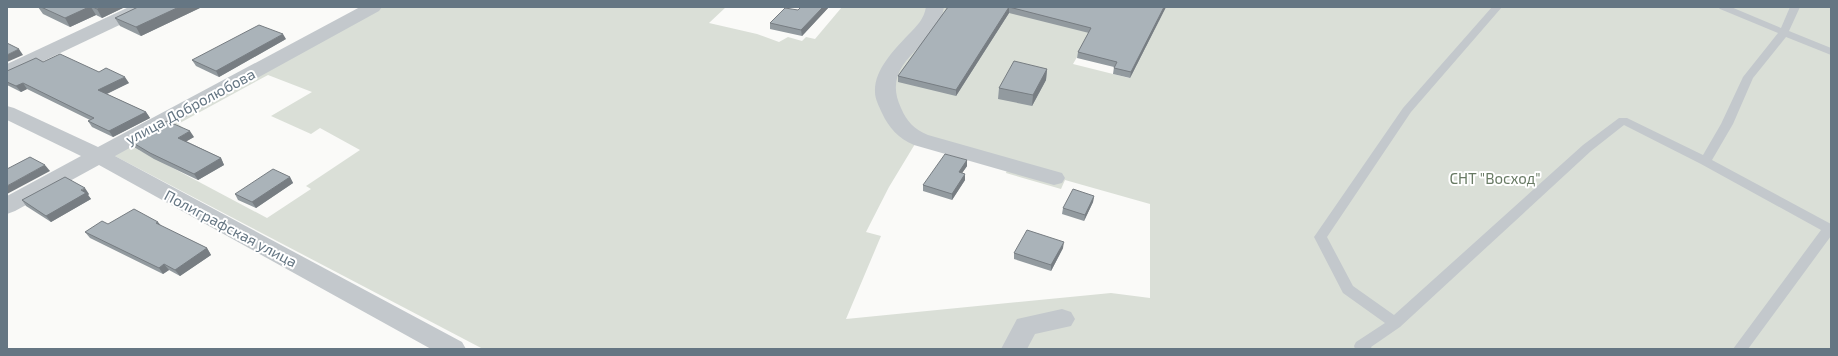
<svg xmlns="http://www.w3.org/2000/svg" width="1838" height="356" viewBox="0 0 1838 356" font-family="'Exo 2',sans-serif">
<rect width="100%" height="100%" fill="#fafaf8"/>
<!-- green -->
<path fill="#dadfd7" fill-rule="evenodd" d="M380,7h346l-17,16 48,11 22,8 9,-5 14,4 4,-4 9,2 27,-32h162l87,26 -18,31 56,14 37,-71h665v342h-1348l-372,-195zM268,75l44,17 -41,24 40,18 9,-6 40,22 -54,36 5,3 -44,29 -128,-68 43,-23 -4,-3zM915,144l92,26 -1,3 55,16 4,-9 85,24v94l-39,-5 -265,26 35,-83 -15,-4 23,-45z"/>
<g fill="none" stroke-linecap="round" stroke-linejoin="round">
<!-- lane -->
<polygon fill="#c3c8cc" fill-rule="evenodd" points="1492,7 1502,7 1411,112 1327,237 1353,286 1394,315 1583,145 1619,118 1627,118 1703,155 1721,124 1743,77 1778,33 1720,9 1718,7 1731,7 1781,28 1790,7 1800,7 1789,31 1831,48 1831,55 1786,37 1753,78 1733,124 1712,160 1831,224 1831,236 1748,349 1733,349 1821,230 1701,164 1624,125 1591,151 1400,327 1371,347 1372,349 1355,349 1354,346 1356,342 1385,323 1343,293 1314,237 1403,108"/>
<!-- street -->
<g fill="#c3c8cc" fill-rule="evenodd">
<polygon points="129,7 152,7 149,11 14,75 7,77 7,64"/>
<polygon points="360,7 382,7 379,11 115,156 462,342 466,349 431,349 99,165 15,211 7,214 7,196 81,156 7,120 7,106 14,108 98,147"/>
<path d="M926,7h18c-5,39 -66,53 -43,101 6,14 13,21 27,27l134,38 3,5 -3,5 -8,2 -140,-40c-16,-7 -25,-17 -32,-32 -3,-7 -7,-14 -7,-21 -1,-22 19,-42 33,-57 9,-9 16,-16 18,-28z"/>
<polygon points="1062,309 1071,312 1075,319 1071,326 1035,334 1027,349 1001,349 1017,319"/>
</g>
</g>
<!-- wall -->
<g fill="#929a9f">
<polygon points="38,7 125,7 102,18 96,15 70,27 43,14"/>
<polygon points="138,7 202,7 141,36 120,26 115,18"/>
<polygon points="801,7 829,7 802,36 770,29 770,23 798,10"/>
<polygon points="948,7 1166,7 1130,78 1113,74 1114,67 1077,58 1078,52 1089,33 1009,13 956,96 898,82 898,76"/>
<polygon points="286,39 219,77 196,66 192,60"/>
<polygon points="43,62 99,72 129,83 107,94 146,112 150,118 113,137 92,127 88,121 90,120 27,89 21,92 7,85 7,71"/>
<polygon points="1047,69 1046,80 1032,106 998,99 999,88"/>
<polygon points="194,137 186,141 221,158 224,165 198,180 154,159 134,147 130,141"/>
<polygon points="967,160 967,166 962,173 965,180 952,200 923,191 923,185"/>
<polygon points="290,177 293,183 256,208 238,200 235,194"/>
<polygon points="89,194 88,195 91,199 51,222 26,206 22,200"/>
<polygon points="1094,196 1093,202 1084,221 1062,214 1063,208"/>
<polygon points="108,224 161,226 207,248 211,255 180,276 169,270 163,274 90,238 85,232"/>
<polygon points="1063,248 1051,271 1014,259 1014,253"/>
</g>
<!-- shaded-wall -->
<g fill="#777d82">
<polygon points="89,7 91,7 96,15 70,27 65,18"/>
<polygon points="102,7 125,7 102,18 97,9"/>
<polygon points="179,7 202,7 141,36 136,27"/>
<polygon points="823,7 829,7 802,36 801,30"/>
<polygon points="1009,7 1009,13 956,96 956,90"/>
<polygon points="1164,7 1166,7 1130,78 1131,72"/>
<polygon points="283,34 286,39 219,77 216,71"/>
<polygon points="19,49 23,55 7,62 7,55"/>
<polygon points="1047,69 1046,80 1032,106 1033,95"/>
<polygon points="125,77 129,83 102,96 98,90"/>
<polygon points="23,83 27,89 21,92 16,86"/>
<polygon points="146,112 150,118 113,137 109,131"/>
<polygon points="190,131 194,137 182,144 178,138"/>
<polygon points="221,158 224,165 198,180 194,174"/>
<polygon points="967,160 967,166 958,179 959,172"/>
<polygon points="45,165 50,171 7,194 7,186"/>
<polygon points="965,174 965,180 952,200 952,194"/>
<polygon points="290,177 293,183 256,208 252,202"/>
<polygon points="85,188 89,194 88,195 91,199 51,222 46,216"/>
<polygon points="1094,196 1093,202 1084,221 1085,215"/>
<polygon points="158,222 163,228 156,223"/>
<polygon points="1064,242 1063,248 1051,271 1051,265"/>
<polygon points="207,248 211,255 180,276 175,270"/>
<polygon points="164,264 169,270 163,274 159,268"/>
</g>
<!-- building -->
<g fill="#aab3b9" stroke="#777d82">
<polygon points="41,7 89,7 65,18"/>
<polygon points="93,7 102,7 97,9"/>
<polygon points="138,7 179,7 136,27 115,18"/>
<polygon points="801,7 823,7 801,30 770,23 785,8 798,10"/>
<polygon points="948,7 1164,7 1131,72 1114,68 1117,62 1078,52 1091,28 1009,7 956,90 898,76"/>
<polygon points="259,25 283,34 216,71 192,60"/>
<polygon points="7,43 19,49 7,55"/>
<polygon points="60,54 99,72 106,68 125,77 98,90 146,112 109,131 88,121 94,118 23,83 16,86 7,82 7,71 36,58 43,62"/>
<polygon points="1014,61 1047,69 1033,95 999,88"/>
<polygon points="167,121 190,131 178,138 221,158 194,174 150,153 130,141"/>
<polygon points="945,154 967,160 959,172 965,174 952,194 923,185"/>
<polygon points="30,157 45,165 7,186 7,169"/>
<polygon points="273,169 290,177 252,202 235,194"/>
<polygon points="65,177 85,188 81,190 86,193 46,216 22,200"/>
<polygon points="1073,189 1094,196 1085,215 1063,208"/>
<polygon points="134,209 158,222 156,223 207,248 175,270 164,264 159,268 85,232 102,221 108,224"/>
<polygon points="1027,230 1064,242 1051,265 1014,253"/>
</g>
<g text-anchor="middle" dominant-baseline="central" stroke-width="4" stroke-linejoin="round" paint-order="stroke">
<!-- street labels -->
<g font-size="15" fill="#657683" stroke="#fff">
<text transform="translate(190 106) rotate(-28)">улица Добролюбова</text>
<text transform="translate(231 228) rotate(28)">Полиграфская улица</text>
</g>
<!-- park labels -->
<g font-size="15" fill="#687a64" stroke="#fff">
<text x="1495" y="178">СНТ "Восход"</text>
</g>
</g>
<!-- border -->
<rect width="1838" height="356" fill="none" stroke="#657683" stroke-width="16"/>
</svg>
